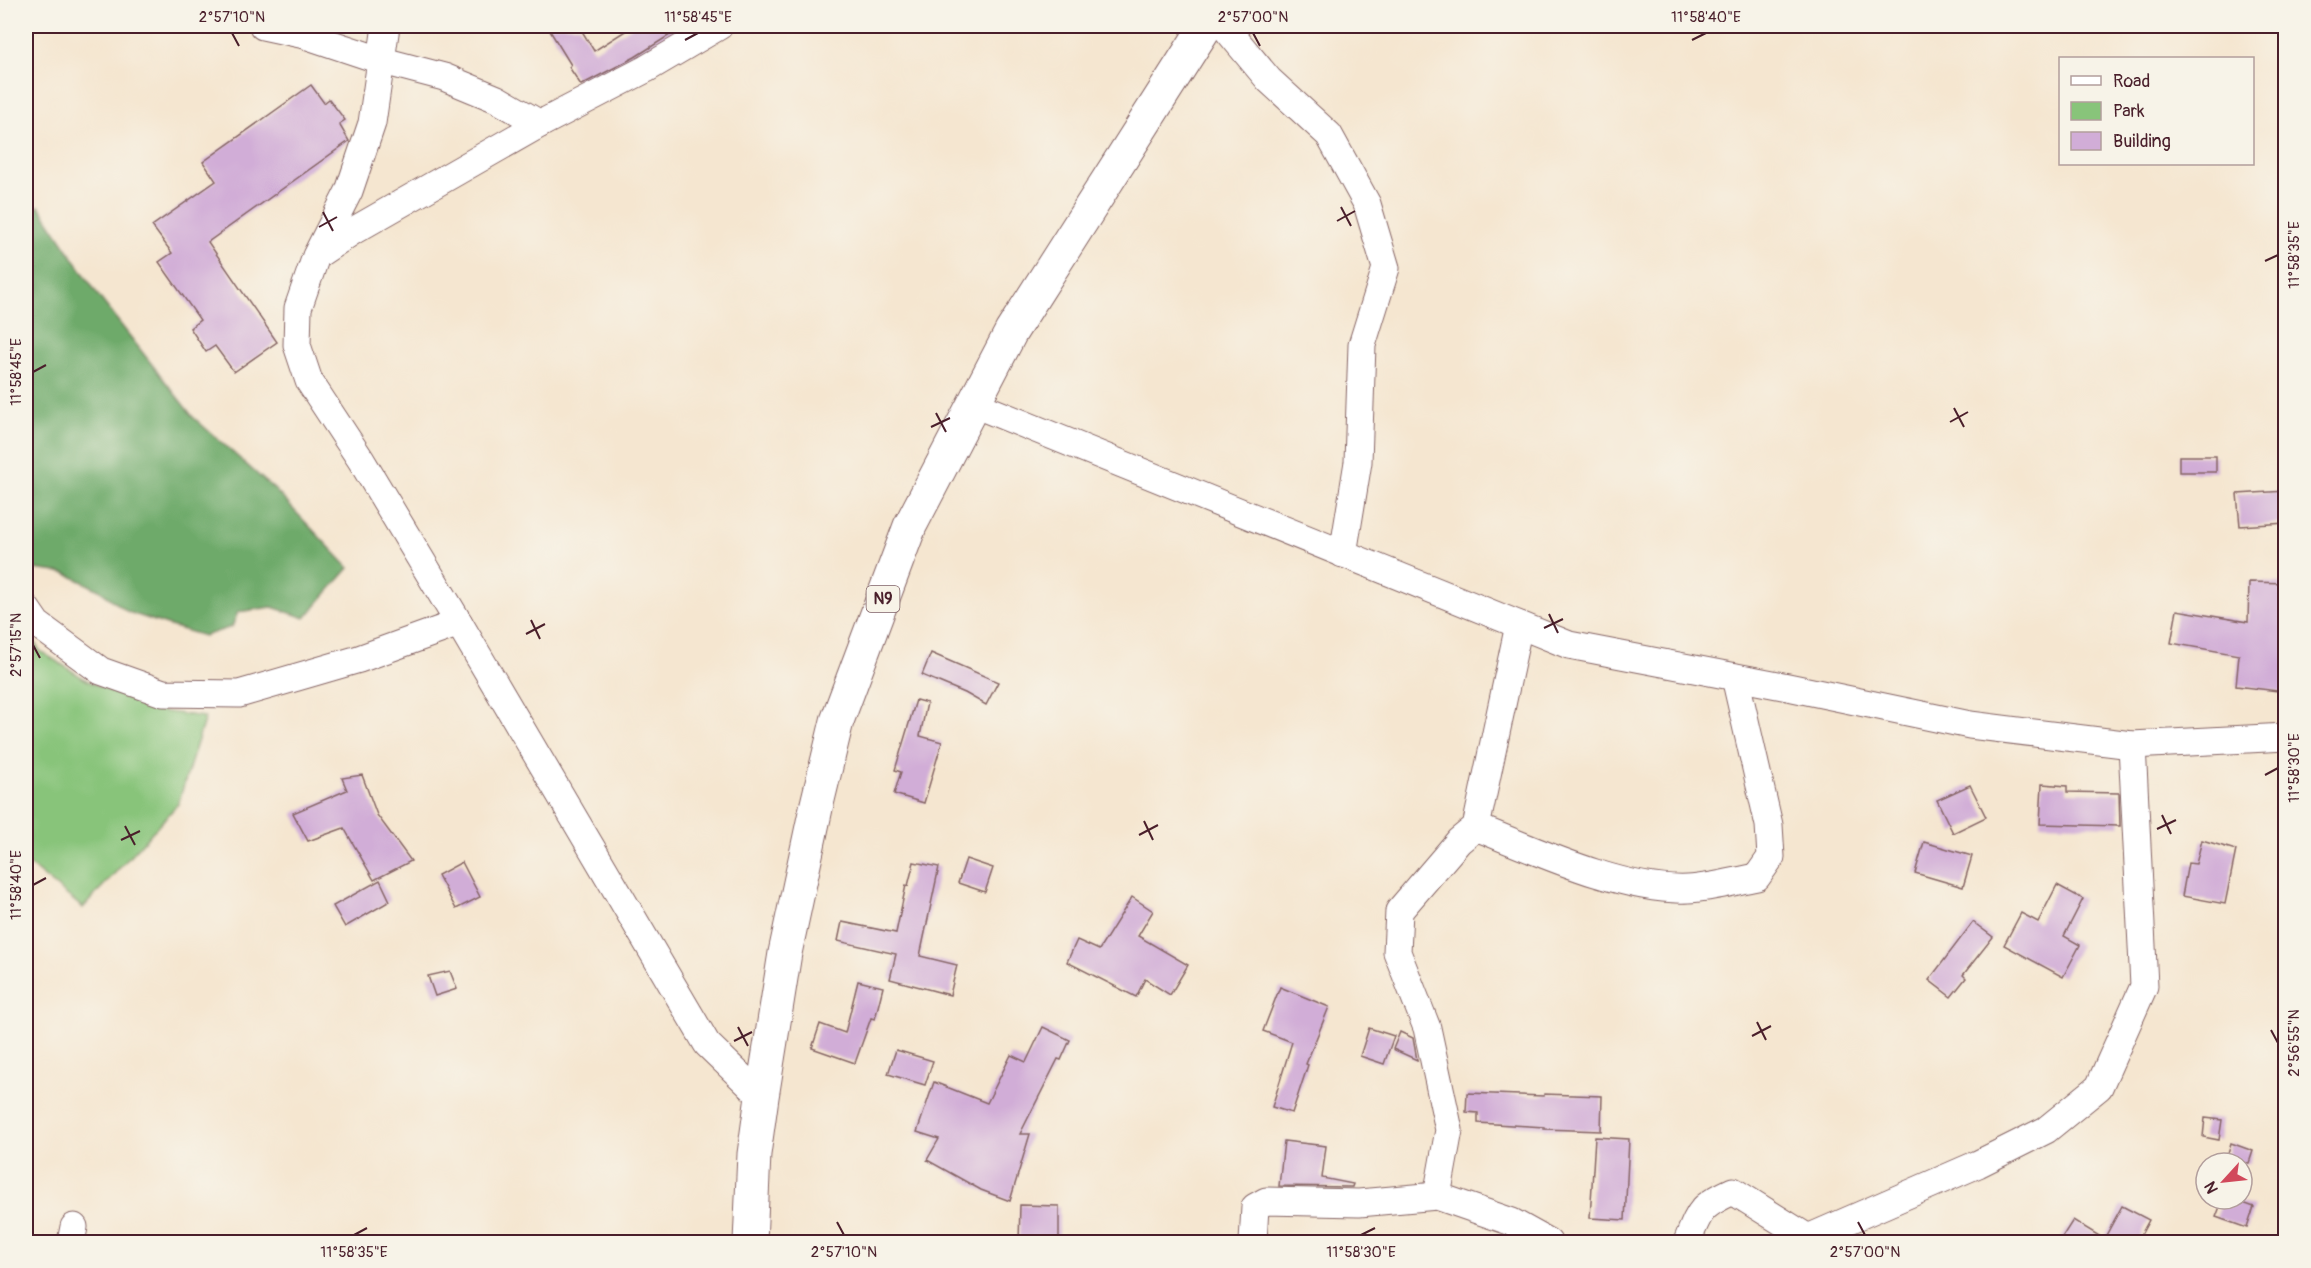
<svg xmlns="http://www.w3.org/2000/svg" width="2311" height="1268" viewBox="0 0 2311 1268" font-family="Pangolin,sans-serif">
<rect width="100%" height="100%" fill="#f7f3e8"/>
<filter id="ink" filterUnits="userSpaceOnUse"><feTurbulence type="fractalNoise" baseFrequency=".0167" numOctaves="2"/><feDisplacementMap in="SourceGraphic" scale="12" xChannelSelector="R" yChannelSelector="G"/><feConvolveMatrix kernelMatrix="1 2 1 2 8 2 1 2 1" color-interpolation-filters="sRGB"/></filter>
<filter id="wash" filterUnits="userSpaceOnUse"><feTurbulence type="fractalNoise" baseFrequency=".008" numOctaves="4" result="noise"/><feDisplacementMap in="SourceGraphic" scale="24" xChannelSelector="R" yChannelSelector="G"/><feGaussianBlur stdDeviation="1.35" result="paint"/><feColorMatrix in="noise" values="0 0 0 0 0 0 0 0 0 0 0 0 0 0 0 0 0 1.4 0 .05"/><feComposite in="paint" operator="in"/></filter>
<g filter="url(#wash)">
<rect width="100%" height="100%" fill="#f5e6d0"/>
<!-- green -->
<polygon fill="#88c47a" stroke="#697252" stroke-width="1.5" points="26,632 40,651 88,681 154,710 205,717 178,804 83,908 26,862"/>
<!-- forest -->
<polygon fill="#6eaa6a" stroke="#5c644a" stroke-width="1.5" points="39,206 100,298 193,417 275,490 349,568 305,618 272,607 238,612 232,627 204,636 170,626 128,612 99,590 65,573 26,568 26,215"/>
<g id="blocks">
<!-- building -->
<g fill="#d1add7">
<polygon points="547,26 579,26 594,51 633,26 684,26 635,57 581,85 569,67 571,65"/>
<polygon points="311,85 324,103 329,99 345,120 339,124 349,141 208,242 277,342 234,372 215,346 206,352 190,328 200,320 159,262 172,253 152,226 216,181 203,162"/>
<rect x="2179" y="456" width="37" height="16"/>
<polygon points="2286,491 2286,523 2240,526 2237,494"/>
<polygon points="2249,582 2286,583 2286,692 2236,686 2239,655 2171,643 2177,610 2248,622"/>
<polygon points="931,653 998,682 986,705 965,693 922,675"/>
<polygon points="916,700 927,703 920,736 942,742 924,803 894,794 901,772 895,770"/>
<polygon points="362,775 377,815 411,861 374,880 344,828 308,841 293,813 347,790 342,778"/>
<polygon points="2042,784 2067,786 2067,792 2119,793 2120,826 2040,824"/>
<polygon points="1970,785 1986,817 1953,833 1937,800"/>
<polygon points="2202,840 2236,850 2225,904 2182,896 2188,863 2196,864"/>
<polygon points="1924,842 1972,856 1963,887 1915,873"/>
<polygon points="966,859 993,868 985,892 958,883"/>
<polygon points="462,862 480,897 456,909 438,875"/>
<polygon points="914,862 939,867 920,956 957,965 950,995 890,979 896,954 838,941 842,922 896,933 906,885 908,886"/>
<polygon points="380,880 390,901 345,927 333,906"/>
<polygon points="2057,885 2083,899 2064,936 2080,945 2063,977 2004,945 2021,913 2038,922"/>
<polygon points="1132,897 1153,911 1138,936 1188,965 1170,995 1145,979 1136,997 1067,962 1077,940 1099,950"/>
<polygon points="1973,922 1993,937 1963,975 1966,978 1951,997 1929,980"/>
<polygon points="450,971 457,989 435,996 428,976"/>
<polygon points="858,981 883,987 875,1019 871,1018 855,1063 812,1048 820,1024 845,1033"/>
<polygon points="1280,987 1329,1007 1306,1064 1308,1065 1292,1113 1272,1107 1292,1042 1263,1031"/>
<polygon points="1043,1027 1070,1040 1061,1060 1058,1059 1020,1134 1030,1134 1010,1201 981,1190 927,1160 939,1139 917,1132 934,1082 987,1103 1011,1055 1026,1062"/>
<polygon points="1369,1028 1394,1036 1384,1064 1360,1056"/>
<polygon points="1400,1032 1413,1038 1417,1060 1393,1049"/>
<polygon points="896,1050 933,1061 925,1085 888,1074"/>
<polygon points="1467,1093 1544,1096 1544,1094 1602,1096 1601,1131 1544,1129 1544,1127 1478,1123 1478,1113 1466,1112"/>
<polygon points="2205,1118 2222,1120 2219,1140 2203,1137"/>
<polygon points="1595,1137 1629,1139 1625,1220 1590,1218"/>
<polygon points="1284,1141 1326,1146 1322,1178 1353,1184 1352,1187 1279,1186"/>
<polygon points="2231,1143 2253,1151 2249,1163 2225,1163"/>
<polygon points="2223,1199 2232,1199 2254,1207 2247,1228 2216,1217"/>
<polygon points="1020,1205 1059,1206 1059,1242 1019,1242"/>
<polygon points="2122,1206 2149,1220 2137,1242 2059,1242 2073,1220 2104,1239"/>
</g>
</g>
</g>
<g filter="url(#ink)">
<use href="#blocks" fill-opacity="0" stroke="#866565" stroke-width="1.5"/>
<g fill="none" stroke-linecap="round" stroke-linejoin="round">
<!-- minor casing -->
<g stroke="#866565" stroke-width="29">
<g id="minor">
<polyline points="263,26 305,35 383,61 444,77 497,99 540,124"/>
<polyline points="386,26 372,123 349,191 316,256 298,308 297,345 309,381 361,460 459,623 707,1044 762,1097"/>
<polyline points="1224,26 1269,80 1329,135 1367,204 1386,268 1362,345 1358,462 1343,554"/>
<polyline points="317,255 353,231 540,124 646,69 719,26"/>
<polyline points="974,404 1569,645 1788,687 1970,725 2132,745 2286,737"/>
<polyline points="26,608 37,624 101,671 163,693 239,694 359,659 459,623"/>
<path d="M1476,827c60,24 148,65 212,62 23,-1 47,-8 69,-12l14,-20 -2,-32 -34,-148"/>
<polyline points="1437,1196 1449,1130 1427,1028 1397,952 1399,911 1459,841 1476,827 1519,625"/>
<polyline points="1808,1238 1978,1164 2046,1130 2099,1087 2144,986 2132,745"/>
<polyline points="71,1242 74,1227"/>
<polyline points="1253,1242 1255,1207 1266,1201 1359,1203 1437,1196 1512,1222 1548,1242"/>
<path d="M1687,1242c13,-32 13,-36 46,-51l75,47 15,4"/>
</g>
</g>
<!-- highway casing -->
<g stroke="#866565" stroke-width="35">
<polyline id="highway" points="750,1242 754,1154 762,1097 785,953 816,808 837,721 910,526 1011,332 1206,26"/>
</g>
<!-- minor -->
<use href="#minor" stroke="#fff" stroke-width="27"/>
<!-- highway -->
<use href="#highway" stroke="#fff" stroke-width="33"/>
</g>
</g>
<!-- ticks -->
<path fill="none" stroke="#4a1f2b" stroke-width="2" d="M232,33l7,13M1253,33l7,13M685,40l13,-7M1692,40l14,-7M1341,207l10,19M323,212l10,19M1337,221l18,-10M319,227l18,-10M2265,261l13,-6M33,372l13,-7M1954,408l10,19M936,413l10,19M1950,422l18,-10M931,427l19,-9M1549,614l9,19M531,620l9,19M1544,628l19,-9M526,634l19,-10M33,645l7,13M2265,775l13,-7M2162,815l9,19M1144,821l9,19M125,826l10,19M2157,829l19,-9M1139,835l19,-10M121,840l19,-9M33,885l13,-7M1757,1022l9,18M738,1027l10,19M2271,1030l7,13M1752,1036l19,-10M734,1041l18,-9M837,1222l7,13M1858,1222l7,13M354,1235l13,-7M1361,1235l14,-7"/>
<g text-anchor="middle" dominant-baseline="central" stroke-width="5" stroke-linejoin="round" paint-order="stroke">
<!-- shield labels -->
<rect fill="#f7f3e8" stroke="#7e5f64" stroke-width="1.5" x="866.5" y="586" width="33" height="26" rx="4.5"/>
<g font-size="16" font-weight="bold" fill="#4a1f2b">
<text x="883" y="599">N9</text>
</g>
</g>
<!-- margin -->
<rect width="2311" height="1268" fill="none" stroke="#f7f3e8" stroke-width="66"/>
<!-- legend -->
<rect x="2059" y="57" width="195" height="108" fill="#f7f3e8" stroke="#b29e9c" stroke-width="1.5"/>
<rect x="2071" y="76" width="30" height="9" fill="#ffffff" stroke="#b29e9c" stroke-width="1.5"/>
<text x="2113" y="87" font-size="18" fill="#4a1f2b">Road</text>
<rect x="2071" y="102" width="30" height="18" fill="#88c47a" stroke="#b29e9c" stroke-width="1.5"/>
<text x="2113" y="117" font-size="18" fill="#4a1f2b">Park</text>
<rect x="2071" y="132" width="30" height="18" fill="#d1add7" stroke="#b29e9c" stroke-width="1.5"/>
<text x="2113" y="147" font-size="18" fill="#4a1f2b">Building</text>
<!-- north arrow -->
<g transform="translate(2224 1181) rotate(243)"><circle r="28" fill="#f7f3e8" stroke="#b29e9c" stroke-width="1.5"/>
<path d="M0-4.5L10 22L0 15L-10 22Z" fill="#d1495b"/>
<text y="-9" font-size="16" font-weight="bold" text-anchor="middle" fill="#4a1f2b">N</text>
</g>
<rect x="33" y="33" width="2245" height="1202" fill="none" stroke="#4a1f2b" stroke-width="2"/>
<g font-size="15" text-anchor="middle" fill="#4a1f2b">
<text x="232" y="22">2°57'10"N</text>
<text x="698" y="22">11°58'45"E</text>
<text x="1253" y="22">2°57'00"N</text>
<text x="1706" y="22">11°58'40"E</text>
<text transform="translate(2294 255) rotate(-90)" y="5">11°58'35"E</text>
<text transform="translate(16 372) rotate(-90)" y="5">11°58'45"E</text>
<text transform="translate(16 645) rotate(-90)" y="5">2°57'15"N</text>
<text transform="translate(2294 768) rotate(-90)" y="5">11°58'30"E</text>
<text transform="translate(16 885) rotate(-90)" y="5">11°58'40"E</text>
<text transform="translate(2294 1043) rotate(-90)" y="5">2°56'55"N</text>
<text x="354" y="1257">11°58'35"E</text>
<text x="844" y="1257">2°57'10"N</text>
<text x="1361" y="1257">11°58'30"E</text>
<text x="1865" y="1257">2°57'00"N</text>
</g>
</svg>
